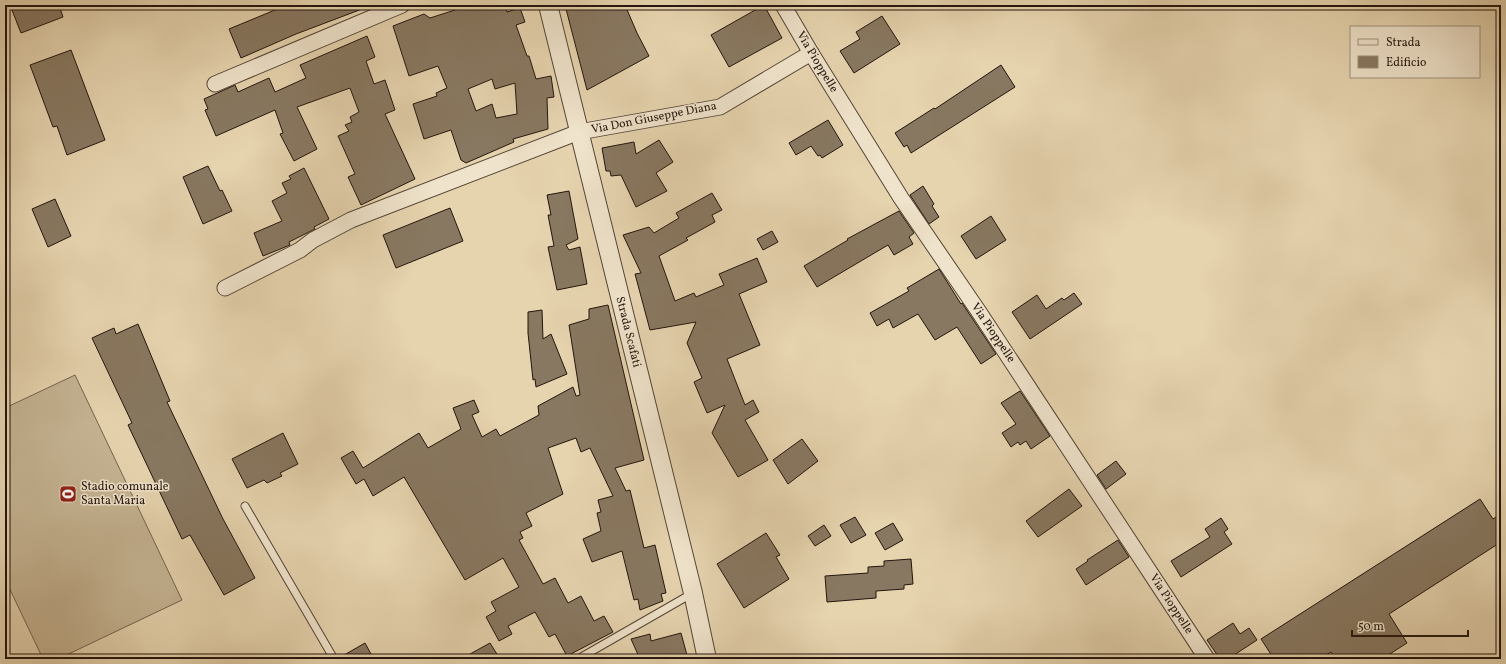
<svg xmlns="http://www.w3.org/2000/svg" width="1506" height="664" viewBox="0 0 1506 664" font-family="Vollkorn,serif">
<rect width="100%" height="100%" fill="#e6d4af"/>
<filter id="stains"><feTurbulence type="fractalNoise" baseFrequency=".005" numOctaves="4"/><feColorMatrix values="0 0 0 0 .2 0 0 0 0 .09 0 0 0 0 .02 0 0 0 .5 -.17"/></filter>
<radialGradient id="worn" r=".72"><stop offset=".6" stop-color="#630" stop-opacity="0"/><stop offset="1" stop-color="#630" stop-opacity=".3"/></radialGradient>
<!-- pitch -->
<polygon fill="#c5b493" stroke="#746450" points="75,375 182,600 58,659 43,659 5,579 5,408"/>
<!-- building -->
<g fill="#887861" stroke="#23150d" fill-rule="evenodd">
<polygon points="10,5 59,5 63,17 21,33"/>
<polygon points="287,5 369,5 370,6 296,34 241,58 229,29"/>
<path d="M453,5h52l2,7 13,-4 5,14 -9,3 11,31h2l7,23 15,-3 3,21 -7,1 1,31 -35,10 1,3 -48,21 -5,-3 -10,-30 -27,9 -11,-35 24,-8 -1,-3 11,-5 -9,-22 -29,10 -16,-50 31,-12 6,4 25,-8zM492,79l3,10 20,-6 2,31 -21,4 -4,-14 -16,7 -8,-22z"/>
<polygon points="565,5 625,5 637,33 649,56 587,90"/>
<polygon points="764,5 782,38 729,67 711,35"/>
<polygon points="882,16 900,44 854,73 840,51 860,39 856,32"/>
<polygon points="367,36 375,57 366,61 374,84 385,80 395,110 385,114 415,179 361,205 348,177 355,174 338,136 349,131 345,125 352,122 350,117 359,112 350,88 297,107 317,149 294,161 280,134 283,133 275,110 216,136 205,110 208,109 204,99 235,85 238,92 269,78 275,92 306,78 300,65"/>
<polygon points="71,50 105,140 67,155 57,126 53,127 30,65"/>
<polygon points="1001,65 1015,87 911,153 907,145 904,147 895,133 934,108 935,109"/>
<polygon points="828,120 843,145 822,158 820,155 818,156 811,146 796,155 789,143"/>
<polygon points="659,140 673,162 656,173 667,191 636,207 621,175 611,176 610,171 606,171 602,148 634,142 636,154"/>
<polygon points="208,166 220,191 222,190 232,211 203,224 183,177"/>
<polygon points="304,168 329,219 314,227 315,229 289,242 290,245 263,256 254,233 282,221 272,201 287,193 282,183 291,179 289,176"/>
<polygon points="923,186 934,204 932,206 939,217 929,224 910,195"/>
<polygon points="569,191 578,239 566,245 569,250 580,247 587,284 557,290 548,247 554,246 548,215 551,215 547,195"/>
<polygon points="712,193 722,210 712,215 715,222 686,238 688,240 659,256 675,301 694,293 696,297 724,285 719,274 757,258 767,282 739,294 760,345 727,359 745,405 753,400 759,412 745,420 768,460 738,477 712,433 725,405 707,413 694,382 702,378 687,343 696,322 650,330 635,274 641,273 623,235 649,227 654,233 679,218 676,213"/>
<polygon points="55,199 71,236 48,247 32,209"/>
<polygon points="450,208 463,241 396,268 383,235"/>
<polygon points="899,211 914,233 909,237 913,244 894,255 888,245 817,287 804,266 848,240 847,239"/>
<polygon points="991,216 1006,240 976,259 961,236"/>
<polygon points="772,231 778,242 763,250 757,239"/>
<polygon points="939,269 961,304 962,303 996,354 981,364 957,327 935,340 918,314 893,328 889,319 877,326 870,313 909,291 907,288"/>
<polygon points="1074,293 1082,304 1030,339 1012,312 1037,295 1046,309 1062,298 1064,300"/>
<polygon points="608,305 644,460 615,468 626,491 630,490 644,548 655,545 666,593 661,594 663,601 640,610 638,599 634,600 622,551 592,562 583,539 601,531 597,513 601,512 598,500 613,496 590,448 581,452 576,438 548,448 563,494 526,513 532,526 520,532 523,538 519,540 543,584 555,578 568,603 581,596 594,621 604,616 613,632 567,656 555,634 549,637 535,612 508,626 512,634 499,641 486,617 496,611 491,602 519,587 503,558 465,580 404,477 373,496 364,479 356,484 341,458 353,451 363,468 419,433 428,448 461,429 453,408 474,400 479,412 472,415 482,437 496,429 500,436 539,415 538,406 573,387 576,396 580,395 569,325 589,319 589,309"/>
<polygon points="542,310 543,339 551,334 567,374 536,387 535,379 533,380 528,333 528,312"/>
<polygon points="138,324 170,401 167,402 223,519 255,578 224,595 190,535 182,539 128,425 132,423 92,338 114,328 116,334"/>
<polygon points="1020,391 1050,436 1031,449 1026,441 1020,445 1018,442 1011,447 1002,433 1016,424 1001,403"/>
<polygon points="283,433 298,464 280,473 282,476 267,483 264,480 247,488 232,459"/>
<polygon points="802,439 818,461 788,484 773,460"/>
<polygon points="1116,461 1126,474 1106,489 1097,475"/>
<polygon points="1069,489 1082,506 1038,537 1026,521"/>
<polygon points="1480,499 1493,519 1501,514 1501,542 1389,614 1407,643 1382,659 1335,659 1331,652 1319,659 1274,659 1261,639"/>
<polygon points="855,517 866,535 851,543 840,525"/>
<polygon points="1221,518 1228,529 1224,532 1232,544 1181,577 1171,561 1210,537 1205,529"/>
<polygon points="893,523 903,540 885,550 875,533"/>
<polygon points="824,525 831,536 815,546 808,536"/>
<polygon points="766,533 780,555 776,557 789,579 744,608 717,564"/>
<polygon points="1118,540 1129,557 1086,585 1076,569 1088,561 1087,560"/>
<polygon points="911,559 913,584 904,585 904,589 876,591 876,598 827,602 825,576 868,573 868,567 884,566 884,561"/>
<polygon points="1233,623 1240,634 1249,628 1257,640 1228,659 1220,659 1207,640"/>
<polygon points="681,633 688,659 640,659 631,639 650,634 651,641"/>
<polygon points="365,643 371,654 363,659 339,659 339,658"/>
<polygon points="490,643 500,659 461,659"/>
</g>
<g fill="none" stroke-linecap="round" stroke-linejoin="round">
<!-- service casing -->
<g stroke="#544536" stroke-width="9">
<g id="service">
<polyline points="245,506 334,659"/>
<polyline points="578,659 693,593"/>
</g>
</g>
<!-- minor casing -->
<g stroke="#544536" stroke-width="17">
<g id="minor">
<polyline points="783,5 811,53 901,198 979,312 1207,659"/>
<polyline points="215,84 402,5"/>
<polyline points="225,288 300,250 313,240 351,220 579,132 720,107 811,53"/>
</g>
</g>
<!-- tertiary casing -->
<g stroke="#544536" stroke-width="20">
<polyline id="tertiary" points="548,5 693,593 707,659"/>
</g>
<!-- service -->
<use href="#service" stroke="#efe3cb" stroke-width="7"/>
<!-- minor -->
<use href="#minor" stroke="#efe3cb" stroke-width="15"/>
<!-- tertiary -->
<use href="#tertiary" stroke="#efe3cb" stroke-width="18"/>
</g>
<!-- icons -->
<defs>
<g id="stadium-square" transform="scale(0.9)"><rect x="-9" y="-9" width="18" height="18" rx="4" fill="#8f2418" stroke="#efe3cb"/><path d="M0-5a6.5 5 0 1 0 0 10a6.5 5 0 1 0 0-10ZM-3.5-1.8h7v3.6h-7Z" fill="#fff"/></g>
</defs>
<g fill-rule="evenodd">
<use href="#stadium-square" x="68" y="494"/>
</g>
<g text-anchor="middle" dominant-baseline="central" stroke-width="3" stroke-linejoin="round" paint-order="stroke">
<!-- street labels -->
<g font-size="12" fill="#23150d" stroke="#efe3cb">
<text transform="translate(817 62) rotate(59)">Via Pioppelle</text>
<text transform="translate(654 118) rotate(-11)">Via Don Giuseppe Diana</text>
<text transform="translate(628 332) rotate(76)">Strada Scafati</text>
<text transform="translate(993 333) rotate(56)">Via Pioppelle</text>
<text transform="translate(1171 604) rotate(57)">Via Pioppelle</text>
</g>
<!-- poi labels -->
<g font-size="12" fill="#23150d" stroke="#efe3cb" text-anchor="start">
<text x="81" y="487">Stadio comunale<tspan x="81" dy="14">Santa Maria</tspan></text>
</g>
</g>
<!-- margin -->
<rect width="1506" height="664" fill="none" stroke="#e6d4af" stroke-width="20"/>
<rect x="6" y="6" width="1494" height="652" fill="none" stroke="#23150d" stroke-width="2"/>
<rect x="10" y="10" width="1486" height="644" fill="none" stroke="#23150d"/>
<!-- legend -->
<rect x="1350" y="26" width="130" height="52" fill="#efe3cb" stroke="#9d917f"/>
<rect x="1358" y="39" width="20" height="6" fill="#efe3cb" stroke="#9d917f"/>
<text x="1386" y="46" font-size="12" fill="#23150d">Strada</text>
<rect x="1358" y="56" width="20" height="12" fill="#887861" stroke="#9d917f"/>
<text x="1386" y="66" font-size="12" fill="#23150d">Edificio</text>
<!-- scale -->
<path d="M1352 630v6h116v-6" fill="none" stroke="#23150d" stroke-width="2"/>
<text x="1358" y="630" font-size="12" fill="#23150d" stroke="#efe3cb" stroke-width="3" paint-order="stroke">50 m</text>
<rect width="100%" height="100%" filter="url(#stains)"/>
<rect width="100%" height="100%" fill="url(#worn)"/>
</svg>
